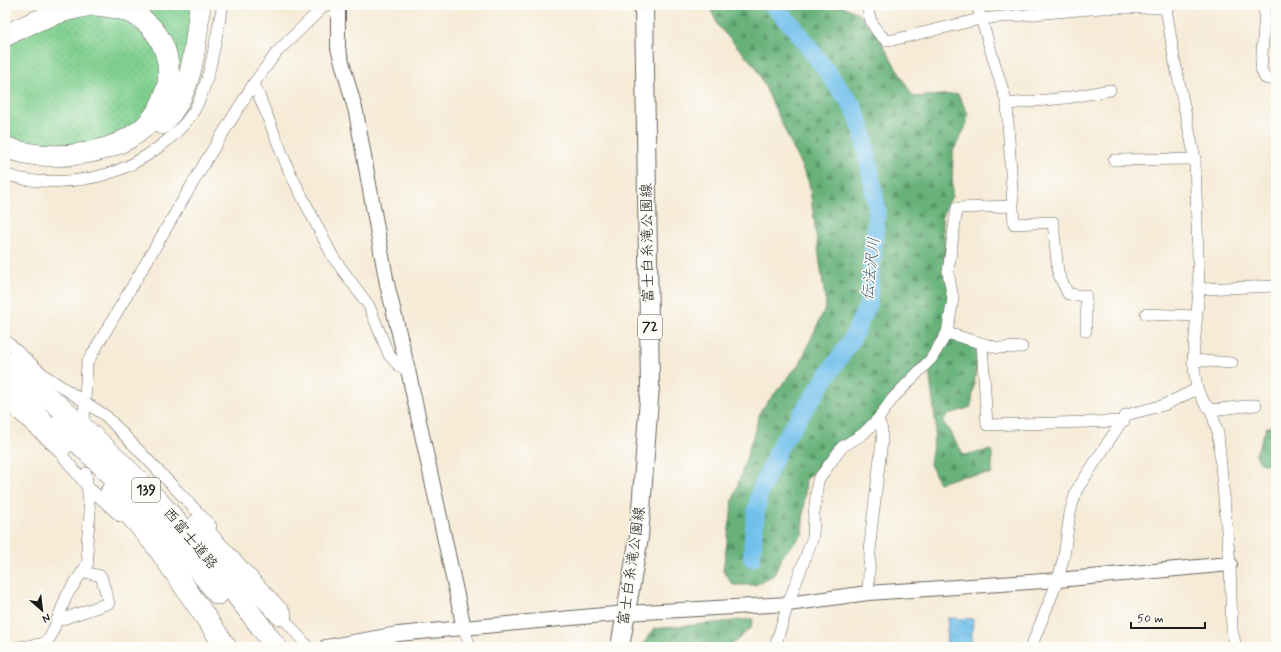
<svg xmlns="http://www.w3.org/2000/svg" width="1281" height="652" viewBox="0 0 1281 652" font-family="Mynerve,'Klee One',sans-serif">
<defs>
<pattern id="grass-dots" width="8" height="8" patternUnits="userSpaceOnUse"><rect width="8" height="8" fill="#80d090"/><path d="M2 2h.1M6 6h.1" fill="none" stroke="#6eb27c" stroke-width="1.8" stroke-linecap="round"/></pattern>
<pattern id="forest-firs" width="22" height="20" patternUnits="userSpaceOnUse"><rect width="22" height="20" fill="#68b27a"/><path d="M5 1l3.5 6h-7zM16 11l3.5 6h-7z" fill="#559063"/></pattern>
<pattern id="water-waves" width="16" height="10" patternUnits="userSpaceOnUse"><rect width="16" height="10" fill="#71c0ec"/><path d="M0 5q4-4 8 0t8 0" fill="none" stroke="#61a4ca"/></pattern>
</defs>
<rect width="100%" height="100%" fill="#fdfcf7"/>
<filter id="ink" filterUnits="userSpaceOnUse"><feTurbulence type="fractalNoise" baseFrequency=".025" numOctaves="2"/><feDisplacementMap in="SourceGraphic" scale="8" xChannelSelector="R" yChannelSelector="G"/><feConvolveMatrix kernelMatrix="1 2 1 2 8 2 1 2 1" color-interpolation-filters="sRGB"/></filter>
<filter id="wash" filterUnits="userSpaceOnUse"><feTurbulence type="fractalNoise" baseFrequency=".012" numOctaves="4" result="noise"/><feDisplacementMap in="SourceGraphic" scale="16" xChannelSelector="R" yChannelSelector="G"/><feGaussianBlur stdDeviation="0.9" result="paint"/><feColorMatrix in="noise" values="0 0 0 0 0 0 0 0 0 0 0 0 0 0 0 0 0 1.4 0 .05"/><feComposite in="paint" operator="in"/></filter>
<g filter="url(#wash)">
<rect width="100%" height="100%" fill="#f6ebd7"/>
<!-- grass -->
<g fill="url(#grass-dots)" stroke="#4e7656">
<polygon points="65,5 194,5 188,49 166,112 91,152 5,143 5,45"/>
<polygon points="1275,5 1276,5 1276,75 1273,75"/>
</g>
<!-- forest -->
<g fill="url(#forest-firs)" stroke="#42674b">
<polygon points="709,5 840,5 858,13 878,36 913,97 958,94 968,114 965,128 953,151 952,196 942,216 951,304 947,333 979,350 971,407 950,414 943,421 964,455 992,450 992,474 962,476 939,483 930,464 936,426 928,362 869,429 830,453 806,480 802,535 783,555 774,575 755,585 733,585 723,571 733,500 761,410 800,363 826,306 809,183 756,67 718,26"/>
<polygon points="1276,424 1276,465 1260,463 1256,454 1266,428"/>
<polygon points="753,619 751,628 729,647 642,647 653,629"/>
</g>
<!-- water -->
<polygon fill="url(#water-waves)" stroke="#466e84" points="948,618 973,619 971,647 946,647"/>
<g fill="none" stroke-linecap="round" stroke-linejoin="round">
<!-- river -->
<polyline stroke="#71c0ec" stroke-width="18" points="752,558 754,527 759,494 781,444 852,339 868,304 877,209 862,128 854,108 796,30 773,5"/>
</g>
</g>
<g filter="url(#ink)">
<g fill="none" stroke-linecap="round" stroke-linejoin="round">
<!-- minor casing -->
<g stroke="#68645d" stroke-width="12">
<g id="minor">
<path d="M868,5c0,15 7,26 18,35h7l87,-21 121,-11h65l6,-3"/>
<polyline points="977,5 1007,104 1014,224 1053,222 1058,273 1068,294 1086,296 1086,331"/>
<polyline points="1260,5 1265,10 1261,69 1265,78 1276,80"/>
<polyline points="1166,8 1174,58 1195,159 1199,289 1193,360 1197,389 1205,404 1211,410 1218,433 1230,564 1232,630 1236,647"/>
<polyline points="254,83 289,171 333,257 369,306 389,355 400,367 408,370"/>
<polyline points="1007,104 1066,98 1110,90"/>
<polyline points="1114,160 1195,159"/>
<path d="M5,174c28,11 73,9 102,0 32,-9 75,-39 90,-69 15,-31 18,-67 26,-100"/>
<polyline points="1199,289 1276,286"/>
<polyline points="1146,314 1195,316"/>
<polyline points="947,333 998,348 1022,347"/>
<polyline points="5,340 44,375 106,416 211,526"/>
<polyline points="982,343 987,425 1124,421"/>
<polyline points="1193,360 1232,363"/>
<polyline points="5,402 58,450 87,486 120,516"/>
<polyline points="1211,410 1256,405"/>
<polyline points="84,420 87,363 207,159 254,83 277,52 325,5"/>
<polyline points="868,593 871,533 882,441 882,430 878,419"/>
<polyline points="281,612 281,615 308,647"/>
<polyline points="57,621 109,603 101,576 84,572"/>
<polyline points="464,628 470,647"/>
<polyline points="20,647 42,644 50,638 67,595 88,563 87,542 90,514 86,473"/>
<polyline points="775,647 788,604 813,537 814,514 818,480 842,447 863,434 878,419 893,398 931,359 947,333 953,299 948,272 957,208 1012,206"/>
<polyline points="1031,647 1058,580 1064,556 1070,513 1076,491 1126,415 1164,405 1197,389"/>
</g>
</g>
<!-- tertiary casing -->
<g stroke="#68645d" stroke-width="16">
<g id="tertiary">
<polyline points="338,5 338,48 356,112 387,284 408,370 464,628"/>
<polyline points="326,647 398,634 626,613 788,604 868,593 1058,580 1230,564"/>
</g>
</g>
<!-- primary casing -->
<g stroke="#68645d" stroke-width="20">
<polyline id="primary" points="620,647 639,537 650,385 644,5"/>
</g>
<!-- motorway casing -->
<g stroke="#68645d" stroke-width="22">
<g id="motorway">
<path d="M5,36c28,-15 56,-26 87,-31"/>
<path d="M162,124c32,-33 33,-77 38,-119"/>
<path d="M5,147c44,18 125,9 152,-35 22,-35 12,-80 -25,-99 -12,-6 -26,-7 -38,-8"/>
<path d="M5,361c58,47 113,96 163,151 38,43 74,89 108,135"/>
<polyline points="5,381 64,444"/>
<path d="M59,425c57,52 111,108 159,169"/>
<polyline points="111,492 158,548 226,647"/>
<polyline points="197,525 281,615"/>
</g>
</g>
<!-- minor -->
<use href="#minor" stroke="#fff" stroke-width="11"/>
<!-- tertiary -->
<use href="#tertiary" stroke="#fff" stroke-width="14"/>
<!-- primary -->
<use href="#primary" stroke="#fff" stroke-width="18"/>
<!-- motorway -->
<use href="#motorway" stroke="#fff" stroke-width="21"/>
</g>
</g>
<g text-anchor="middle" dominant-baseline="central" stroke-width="3" stroke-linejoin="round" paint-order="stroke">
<!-- shield labels -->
<g fill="#fdfcf7" stroke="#605f5e" stroke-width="1">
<rect x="638" y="315" width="24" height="24" rx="3"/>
<rect x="132" y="478" width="28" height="24" rx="3"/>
</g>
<g font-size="14" font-weight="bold" fill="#1c1c1c">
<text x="650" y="327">72</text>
<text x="146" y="490">139</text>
</g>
<!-- street labels -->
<g font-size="15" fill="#1c1c1c" stroke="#fdfcf7">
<text transform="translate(648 243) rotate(-91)">富士白糸滝公園線</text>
<text transform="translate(190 539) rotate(50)">西富士道路</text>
<text transform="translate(632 566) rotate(-82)">富士白糸滝公園線</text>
</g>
<!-- water labels -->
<g font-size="16" font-style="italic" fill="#3e5e6f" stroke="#fdfcf7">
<text transform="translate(871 269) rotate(-84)">伝法沢川</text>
</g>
</g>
<!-- margin -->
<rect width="1281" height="652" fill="none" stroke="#fdfcf7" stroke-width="20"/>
<!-- north arrow -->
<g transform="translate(42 610) rotate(152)" stroke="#fdfcf7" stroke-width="3" paint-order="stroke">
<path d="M0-3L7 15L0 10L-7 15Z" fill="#1c1c1c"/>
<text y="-6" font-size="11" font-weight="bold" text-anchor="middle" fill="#1c1c1c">N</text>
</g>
<!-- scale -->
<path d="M1131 622v6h74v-6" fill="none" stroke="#1c1c1c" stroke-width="2"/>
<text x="1137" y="622" font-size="12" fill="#1c1c1c" stroke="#fdfcf7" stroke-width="3" paint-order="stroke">50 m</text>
</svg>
